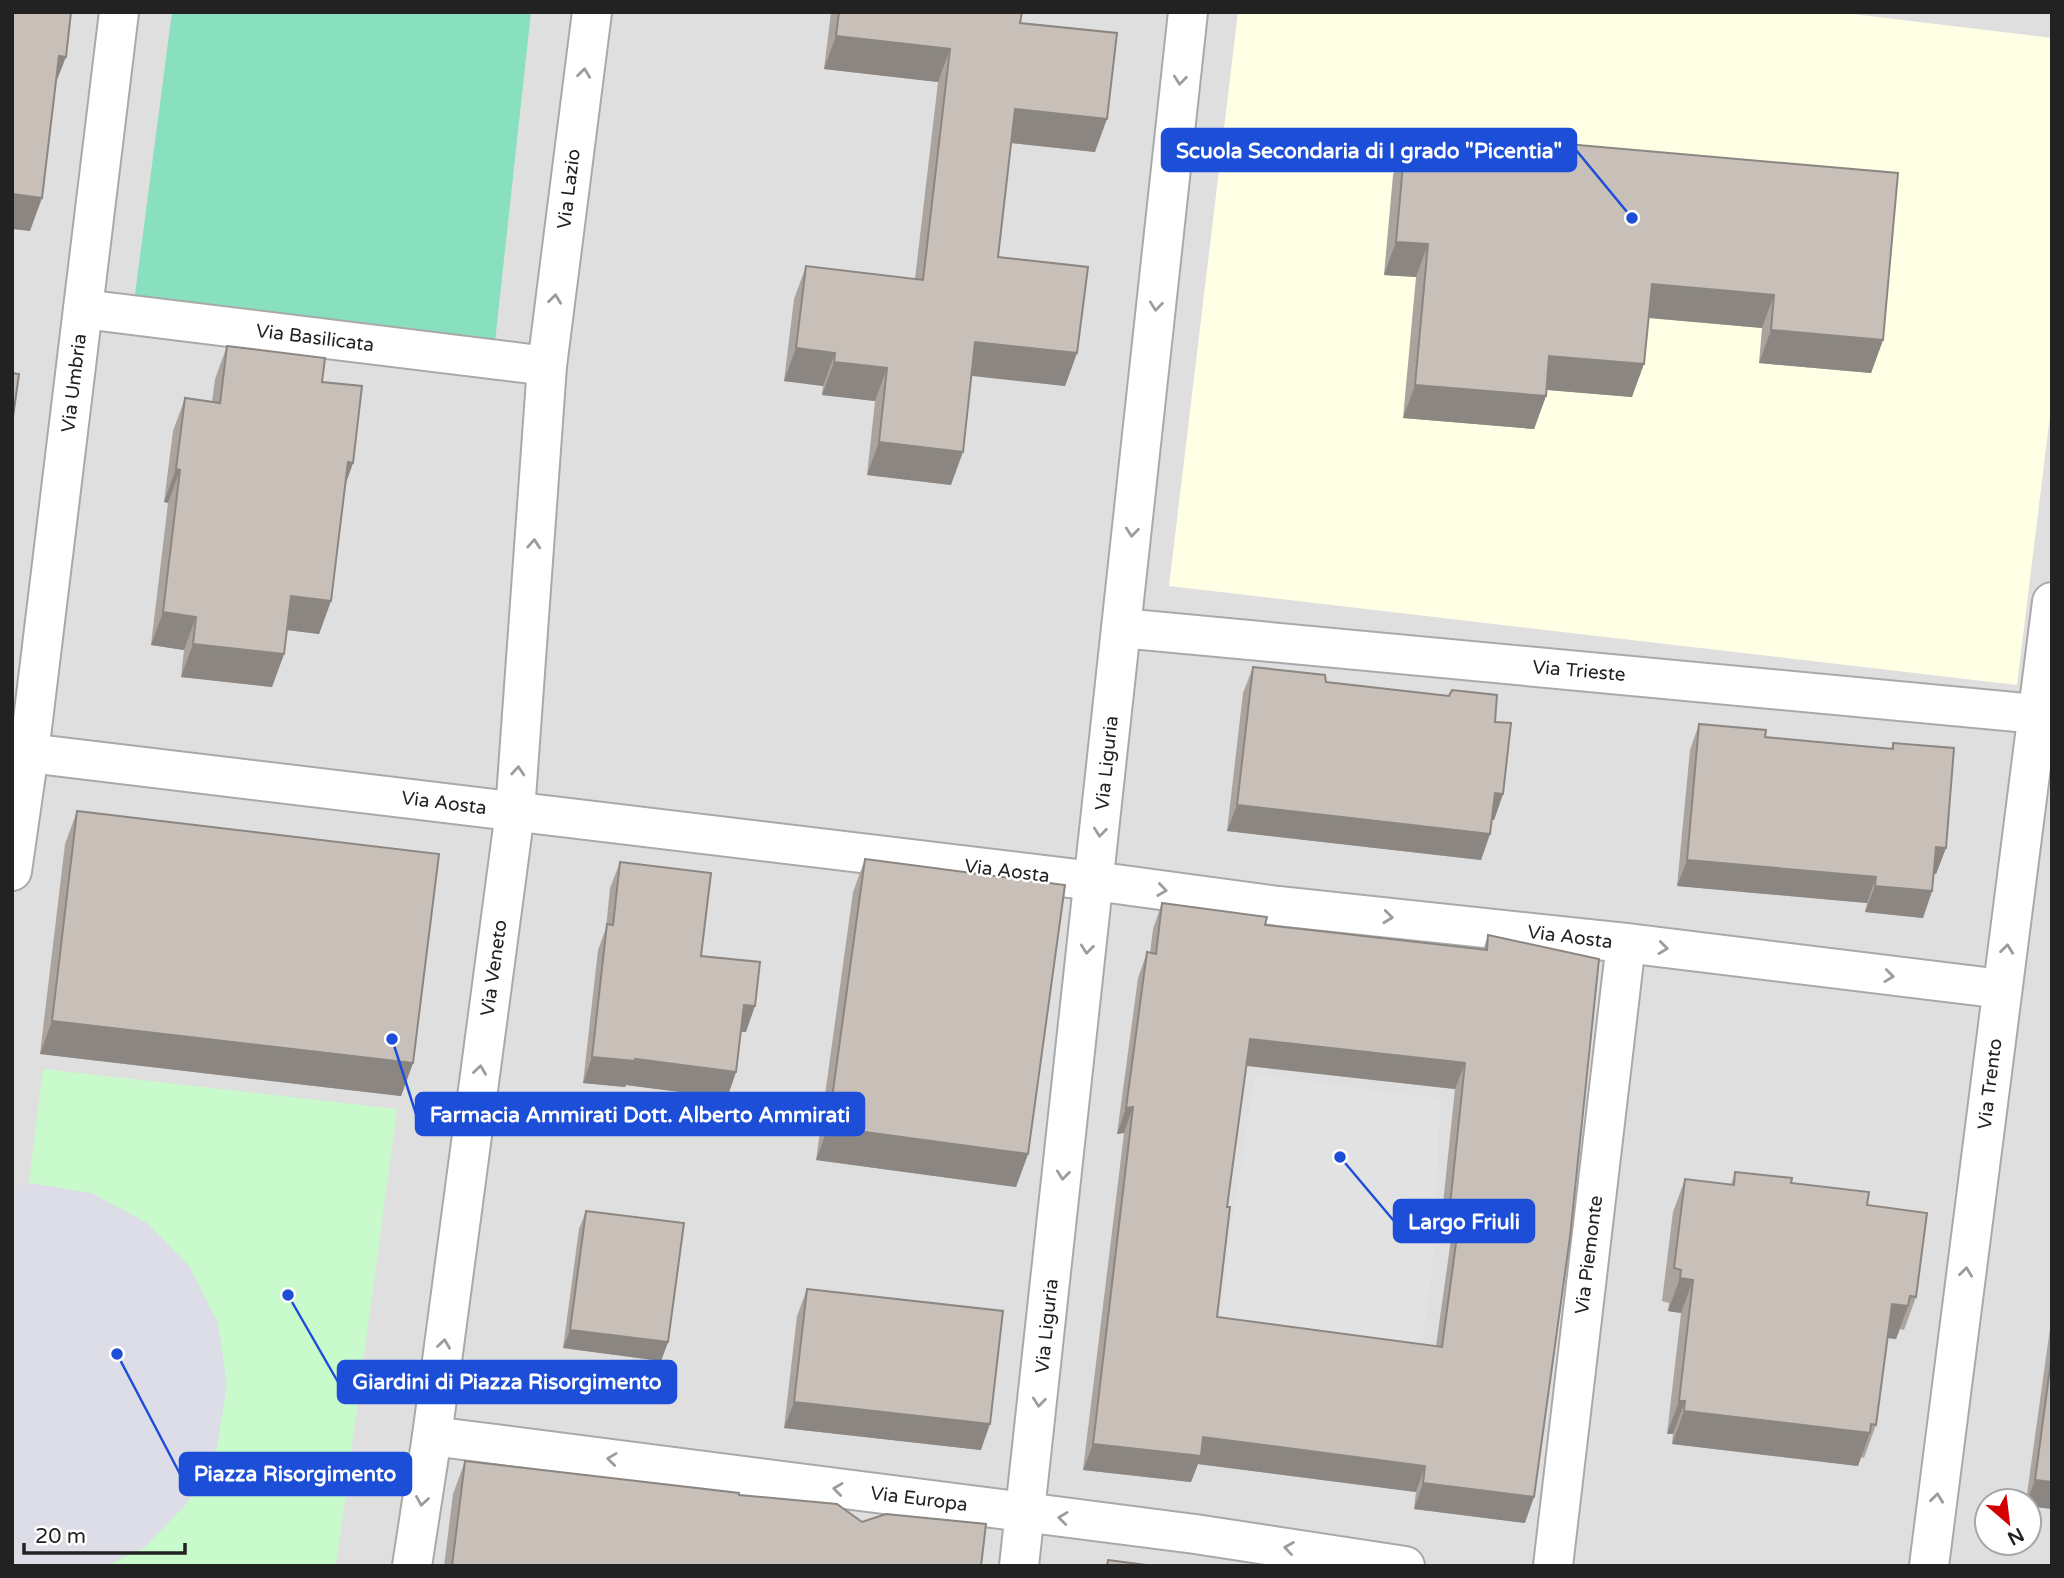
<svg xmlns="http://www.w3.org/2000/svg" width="2064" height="1578" viewBox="0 0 2064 1578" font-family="'Varela Round',sans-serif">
<rect width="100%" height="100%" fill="#f2efe9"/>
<!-- residential -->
<path fill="#e0dfdf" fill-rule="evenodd" d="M12,12h2040v1554h-2040zM1987,1501h42v42h-42z"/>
<!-- education -->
<polygon fill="#ffffe5" points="1238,12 1836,12 2052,38 2052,399 2017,685 1169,586"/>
<!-- park -->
<polygon fill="#c8facc" points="43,1069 397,1109 336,1566 106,1566 145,1547 91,1193 29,1183"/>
<!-- pitch -->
<polygon fill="#88e0be" points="172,12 531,12 495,342 134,302"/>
<!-- parking -->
<polygon fill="#e2e2e2" points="1256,1074 1440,1099 1434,1252 1421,1352 1218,1337 1233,1215"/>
<!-- plaza -->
<polygon fill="#dddde8" points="29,1183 91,1193 146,1222 190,1267 218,1323 227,1385 217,1447 188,1502 145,1547 106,1566 12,1566 12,1185"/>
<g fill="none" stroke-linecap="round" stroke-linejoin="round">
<!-- minor casing -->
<g stroke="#a9a9a9" stroke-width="42">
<g id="minor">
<polyline points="83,309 547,366"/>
<polyline points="1121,628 2037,714"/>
<polyline points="12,751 1094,881 1278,906 1626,943 2002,989"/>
<polyline points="12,871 29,753 119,12"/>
<polyline points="432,1436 1195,1534 1405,1566"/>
<polyline points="412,1566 432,1436 515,812 547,366 592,12"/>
<polyline points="1019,1566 1188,12"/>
<polyline points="1553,1566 1626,943"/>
<polyline points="1929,1566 2052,602"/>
</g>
</g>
<!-- minor -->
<use href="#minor" stroke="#fff" stroke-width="38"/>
</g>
<!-- wall -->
<g fill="#aba49e" fill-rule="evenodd">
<polygon points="831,12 1022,12 1020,23 1095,152 1011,143 998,257 1077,353 1065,386 971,375 951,485 867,475 875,401 822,395 823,386 784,381 794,299 806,266 915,279 938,82 824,69"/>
<polygon points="1465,135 1883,340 1871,373 1759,363 1762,328 1648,318 1632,397 1546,390 1546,396 1534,429 1403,418 1416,277 1384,275 1393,175 1405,143 1460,148"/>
<polygon points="227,346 322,382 353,463 345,486 331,601 319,634 287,630 284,654 272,687 181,677 184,650 151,645 168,503 164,502 173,431 185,398 212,402 215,379"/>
<polygon points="1253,667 1326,682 1495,722 1503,794 1494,820 1492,820 1490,834 1481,860 1227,831 1243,693"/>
<polygon points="1699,724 1765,737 1891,749 1893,743 1946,848 1936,874 1934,874 1932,891 1923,918 1865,912 1867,903 1677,886 1690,750"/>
<polygon points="77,811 413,1063 401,1096 40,1054 65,844"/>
<polygon points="865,859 1028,1154 1016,1187 816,1160 853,892"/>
<polygon points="620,862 701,956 746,1032 741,1032 736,1072 727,1098 626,1085 625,1087 583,1083 598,950 606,928 610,888"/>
<path d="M1162,903l103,22 218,25 5,-15 37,588 -111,-14 2,-17 -218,-28 -7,18 -108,-12 41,-337 -7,1 21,-156 9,-26 3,1 3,-24zM1246,1066l209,23 -15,143h12l-16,114 -219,-29 10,-110z"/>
<polygon points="1735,1172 1791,1183 1867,1205 1916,1297 1904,1330 1900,1329 1896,1339 1887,1338 1876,1425 1864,1458 1861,1457 1858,1466 1672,1444 1673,1434 1667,1434 1681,1313 1668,1311 1669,1303 1662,1301 1673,1212 1685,1179 1731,1185"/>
<polygon points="586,1211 668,1342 661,1361 563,1348 579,1229"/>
<polygon points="807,1289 981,1450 784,1428 797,1316"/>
<polygon points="2052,1314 2052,1509 2029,1506 2029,1501 2026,1501"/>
<polygon points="465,1461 739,1495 862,1522 981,1566 444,1566 453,1494"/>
</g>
<!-- shaded-wall -->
<g fill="#8b8681">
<polygon points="836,36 950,49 938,82 824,69"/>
<polygon points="59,56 66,57 53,90"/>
<polygon points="1015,109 1107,119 1095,152 1003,142"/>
<polygon points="12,194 42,198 30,231 12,229"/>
<polygon points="1396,242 1428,244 1416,277 1384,275"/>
<polygon points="1652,284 1774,295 1762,328 1640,317"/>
<polygon points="1771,330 1883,340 1871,373 1759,363"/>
<polygon points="975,342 1077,353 1065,386 963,375"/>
<polygon points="796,348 835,353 823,386 784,381"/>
<polygon points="1549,356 1644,364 1632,397 1537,389"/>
<polygon points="834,362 887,368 875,401 822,395"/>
<polygon points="1415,385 1546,396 1534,429 1403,418"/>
<polygon points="879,442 963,452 951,485 867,475"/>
<polygon points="348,462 353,463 341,496"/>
<polygon points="176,469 180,470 168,503 164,502"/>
<polygon points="291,596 331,601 319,634 279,629"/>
<polygon points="163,612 196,617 184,650 151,645"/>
<polygon points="193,644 284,654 272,687 181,677"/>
<polygon points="1495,793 1503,794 1494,820 1485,820"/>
<polygon points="1237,805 1490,834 1481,860 1227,831"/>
<polygon points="1936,847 1946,848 1936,874 1927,873"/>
<polygon points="1687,860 1876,877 1867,903 1677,886"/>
<polygon points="1875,886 1932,891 1923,918 1865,912"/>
<polygon points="744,1005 755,1006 746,1032 735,1031"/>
<polygon points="52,1021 413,1063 401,1096 40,1054"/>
<polygon points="1250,1039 1465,1063 1455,1089 1240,1065"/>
<polygon points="592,1057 635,1059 736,1072 727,1098 626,1085 625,1087 583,1083"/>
<polygon points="1133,1107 1124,1133 1117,1134 1126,1108"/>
<polygon points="828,1127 1028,1154 1016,1187 816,1160"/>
<polygon points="1450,1205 1461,1206 1452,1232 1440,1232"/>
<polygon points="1680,1278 1693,1280 1681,1313 1668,1311"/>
<polygon points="1892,1304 1908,1306 1896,1339 1880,1337"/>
<polygon points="570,1330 668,1342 661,1361 563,1348"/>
<polygon points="1679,1401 1685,1401 1673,1434 1667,1434"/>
<polygon points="794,1402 990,1424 981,1450 784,1428"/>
<polygon points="1684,1411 1870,1433 1858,1466 1672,1444"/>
<polygon points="1203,1437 1425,1466 1416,1492 1198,1464 1191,1482 1083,1470 1093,1444"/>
<polygon points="2035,1480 2052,1482 2052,1509 2029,1506 2029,1501 2027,1501"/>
<polygon points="1423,1483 1534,1497 1525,1523 1414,1509"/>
</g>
<!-- building -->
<g fill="#c7bfb8" stroke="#8b8681" stroke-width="2" fill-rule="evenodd">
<polygon points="12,12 71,12 66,57 59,56 42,198 12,194"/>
<polygon points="839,12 1022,12 1020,23 1117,33 1107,119 1015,109 998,257 1088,267 1077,353 975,342 963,452 879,442 887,368 834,362 835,353 796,348 806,266 923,280 950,49 836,36"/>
<polygon points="1465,135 1898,173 1883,340 1771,330 1774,295 1652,284 1644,364 1549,356 1546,396 1415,385 1428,244 1396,242 1405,143 1464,148"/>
<polygon points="227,346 325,358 322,382 362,386 353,463 348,462 331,601 291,596 284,654 193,644 196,617 163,612 180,470 176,469 185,398 220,403"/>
<polygon points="12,373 19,374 12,424"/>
<polygon points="1253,667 1325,675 1326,682 1449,696 1452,690 1497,695 1495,722 1511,723 1503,794 1495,793 1490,834 1237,805"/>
<polygon points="1699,724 1766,730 1765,737 1893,749 1893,743 1954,748 1946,848 1936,847 1932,891 1875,886 1876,877 1687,860"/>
<polygon points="77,811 439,854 413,1063 52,1021"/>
<polygon points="865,859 1065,885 1028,1154 828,1127"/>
<polygon points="620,862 711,873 701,956 760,962 755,1006 744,1005 736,1072 635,1059 635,1061 592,1057 607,924 613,925"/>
<path d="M1162,903l105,14 -2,8 222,25 1,-15 111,24 -29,278 -36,260 -111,-14 2,-17 -222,-29 -2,19 -108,-12 40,-337 -7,1 21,-156 9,2zM1250,1039l215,24 -15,142 11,1 -19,141 -225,-30 13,-110h-3z"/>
<polygon points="1735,1172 1792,1178 1791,1183 1869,1192 1867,1205 1927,1213 1916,1297 1910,1296 1908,1306 1892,1304 1876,1425 1871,1424 1870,1433 1684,1411 1685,1401 1679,1401 1693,1280 1680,1278 1681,1270 1674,1268 1685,1179 1734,1185"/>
<polygon points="586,1211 684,1223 668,1342 570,1330"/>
<polygon points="807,1289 1003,1311 990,1424 794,1402"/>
<polygon points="2052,1353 2052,1482 2035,1480"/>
<polygon points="465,1461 739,1493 739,1495 837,1504 862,1522 886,1514 986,1524 981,1566 452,1566"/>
<polygon points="1108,1560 1154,1566 1107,1566"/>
</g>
<!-- one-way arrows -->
<defs><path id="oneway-chevron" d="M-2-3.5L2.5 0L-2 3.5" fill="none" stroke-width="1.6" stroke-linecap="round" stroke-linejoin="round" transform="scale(1.75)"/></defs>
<g stroke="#9c9c9c">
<use href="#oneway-chevron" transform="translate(584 73) rotate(-83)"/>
<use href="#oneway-chevron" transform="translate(1180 80) rotate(96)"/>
<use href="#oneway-chevron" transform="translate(555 299) rotate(-83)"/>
<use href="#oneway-chevron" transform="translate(1156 306) rotate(96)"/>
<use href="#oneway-chevron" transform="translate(1132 532) rotate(96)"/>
<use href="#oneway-chevron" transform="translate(534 544) rotate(-86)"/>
<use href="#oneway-chevron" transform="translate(518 771) rotate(-86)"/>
<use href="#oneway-chevron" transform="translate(1100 832) rotate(96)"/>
<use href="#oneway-chevron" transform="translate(1162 890) rotate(8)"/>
<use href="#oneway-chevron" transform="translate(1388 917) rotate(6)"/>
<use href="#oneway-chevron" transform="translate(1663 948) rotate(7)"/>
<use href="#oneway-chevron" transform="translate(1087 949) rotate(96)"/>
<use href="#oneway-chevron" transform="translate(2007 949) rotate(-83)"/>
<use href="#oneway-chevron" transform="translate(1889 976) rotate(7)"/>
<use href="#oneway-chevron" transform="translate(480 1070) rotate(-82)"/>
<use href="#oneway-chevron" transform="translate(1063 1175) rotate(96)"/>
<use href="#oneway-chevron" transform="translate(1966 1272) rotate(-83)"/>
<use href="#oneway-chevron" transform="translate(444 1344) rotate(-82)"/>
<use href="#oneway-chevron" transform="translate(1039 1402) rotate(96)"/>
<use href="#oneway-chevron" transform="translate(612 1459) rotate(-173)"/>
<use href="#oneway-chevron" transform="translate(838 1489) rotate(-173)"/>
<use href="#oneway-chevron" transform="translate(1937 1498) rotate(-83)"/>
<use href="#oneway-chevron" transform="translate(422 1501) rotate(99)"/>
<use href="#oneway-chevron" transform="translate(1063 1518) rotate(-173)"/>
<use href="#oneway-chevron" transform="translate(1289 1548) rotate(-171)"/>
</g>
<g text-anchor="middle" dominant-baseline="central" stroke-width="5" stroke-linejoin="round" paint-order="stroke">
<!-- street labels -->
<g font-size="19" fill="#222" stroke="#fff">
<text transform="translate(569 189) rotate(-83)">Via Lazio</text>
<text transform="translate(315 338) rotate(7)">Via Basilicata</text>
<text transform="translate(74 383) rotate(-83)">Via Umbria</text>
<text transform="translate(1579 671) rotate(5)">Via Trieste</text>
<text transform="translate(1107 763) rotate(-84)">Via Liguria</text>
<text transform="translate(444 803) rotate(7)">Via Aosta</text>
<text transform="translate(1007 871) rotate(7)">Via Aosta</text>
<text transform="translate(1570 937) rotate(7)">Via Aosta</text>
<text transform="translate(494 968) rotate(-82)">Via Veneto</text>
<text transform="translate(1990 1084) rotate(-83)">Via Trento</text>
<text transform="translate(1589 1255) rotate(-83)">Via Piemonte</text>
<text transform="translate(1047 1326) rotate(-84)">Via Liguria</text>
<text transform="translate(919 1499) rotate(7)">Via Europa</text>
</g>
</g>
<!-- callouts -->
<path fill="none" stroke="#1d4ed8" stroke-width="2.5" d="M1632 218L1576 150M392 1039L416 1114M1340 1157L1394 1221M288 1295L338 1382M117 1354L180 1474"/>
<g fill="#1d4ed8" stroke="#fff" stroke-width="2.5">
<circle cx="1632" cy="218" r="7"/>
<circle cx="392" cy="1039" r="7"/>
<circle cx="1340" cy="1157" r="7"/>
<circle cx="288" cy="1295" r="7"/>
<circle cx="117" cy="1354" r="7"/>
</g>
<g fill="#1d4ed8" stroke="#1d4ed8" stroke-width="2.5">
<rect x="1162" y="129" width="414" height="42" rx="7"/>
<rect x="416" y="1093" width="448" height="42" rx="7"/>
<rect x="1394" y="1200" width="140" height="42" rx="7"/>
<rect x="338" y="1361" width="338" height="42" rx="7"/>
<rect x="180" y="1453" width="231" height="42" rx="7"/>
</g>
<g font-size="21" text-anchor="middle" font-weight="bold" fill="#fff">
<text x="1369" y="158">Scuola Secondaria di I grado "Picentia"</text>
<text x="640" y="1122">Farmacia Ammirati Dott. Alberto Ammirati</text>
<text x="1464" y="1229">Largo Friuli</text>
<text x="507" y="1389">Giardini di Piazza Risorgimento</text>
<text x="295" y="1481">Piazza Risorgimento</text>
</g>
<!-- border -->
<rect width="2064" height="1578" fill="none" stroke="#222222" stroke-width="28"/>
<!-- north arrow -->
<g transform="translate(2008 1522) rotate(152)"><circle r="33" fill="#ffffff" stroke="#a7a7a7" stroke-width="2"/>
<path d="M0-5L12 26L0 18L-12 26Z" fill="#d40000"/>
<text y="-10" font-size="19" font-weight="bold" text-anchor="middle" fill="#222222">N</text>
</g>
<!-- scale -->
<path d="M24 1543v10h161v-10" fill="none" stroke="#222222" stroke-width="3.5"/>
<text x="35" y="1543" font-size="21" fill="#222222" stroke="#ffffff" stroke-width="5" paint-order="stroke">20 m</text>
</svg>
